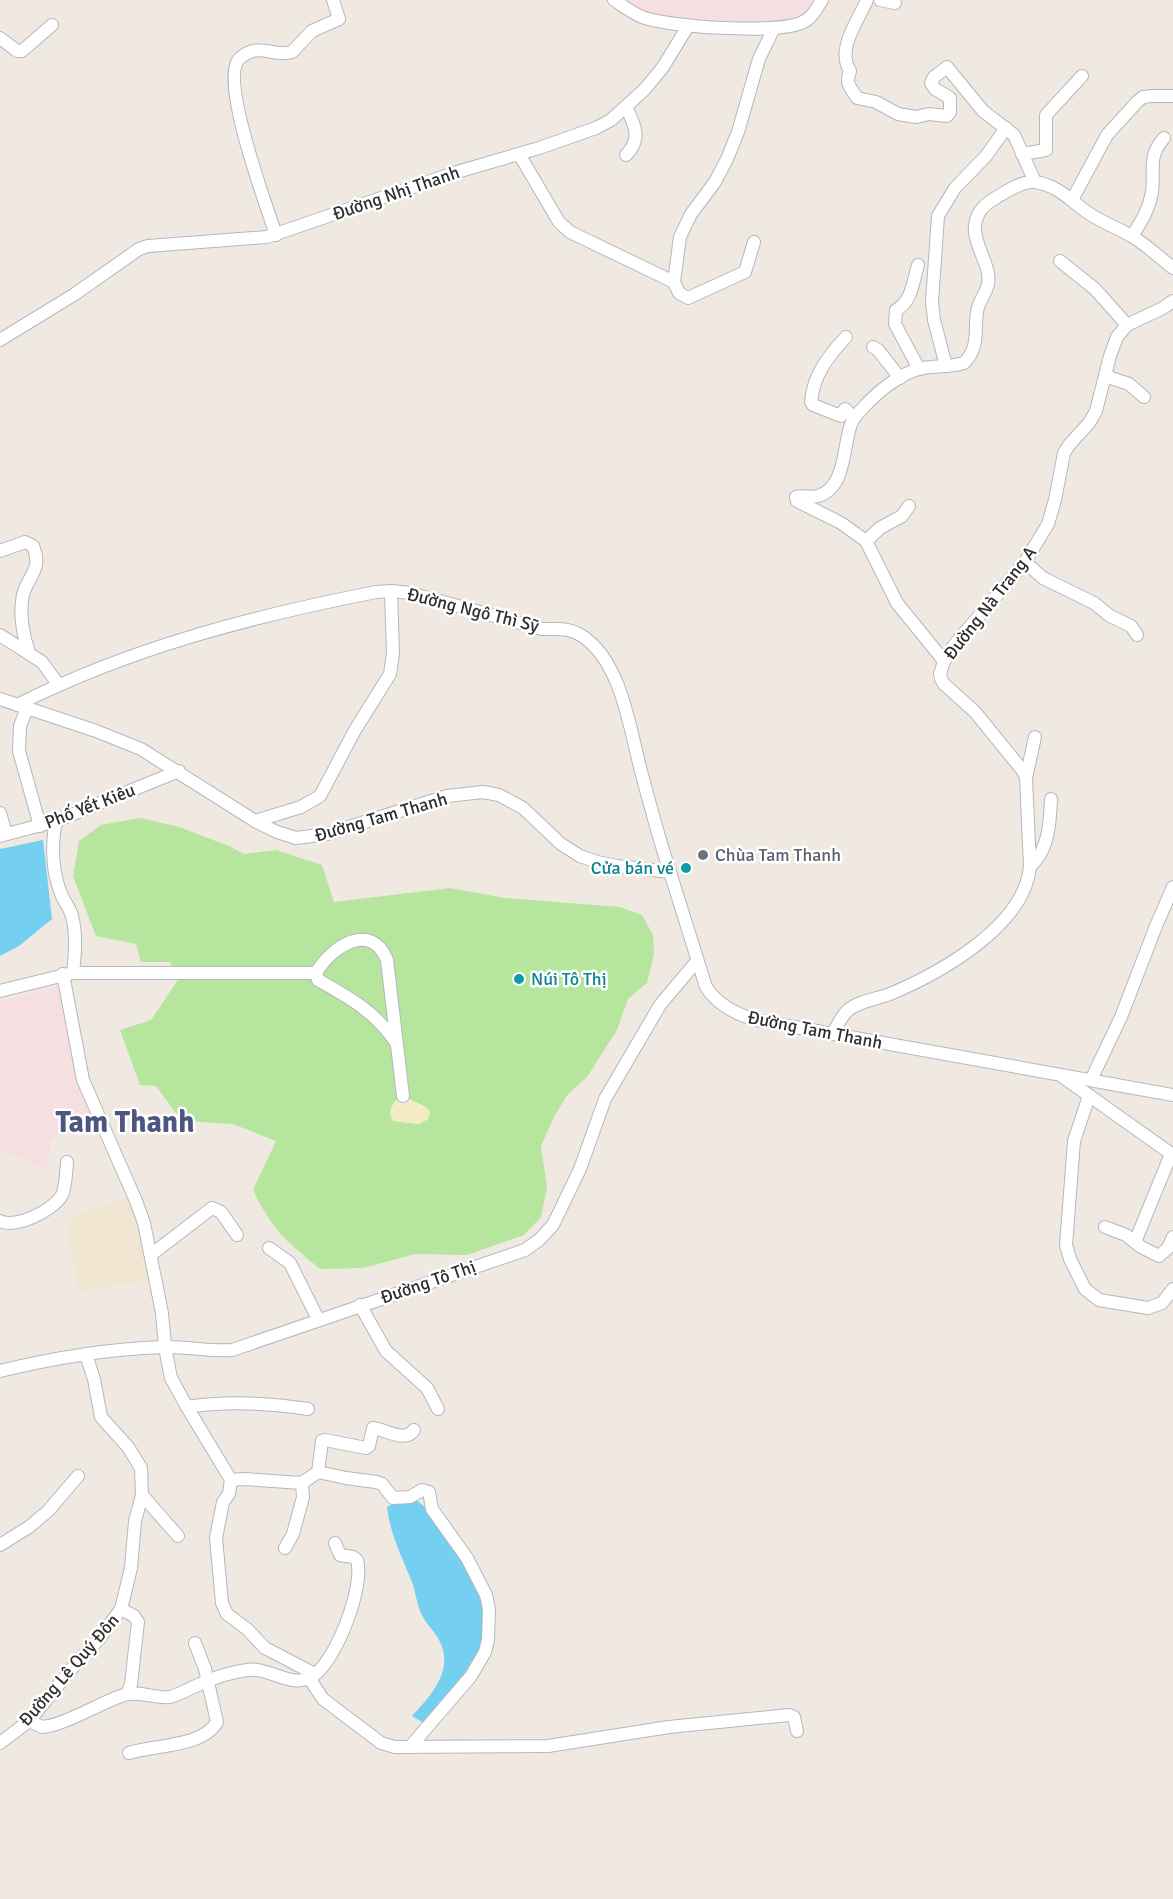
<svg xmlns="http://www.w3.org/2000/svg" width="1173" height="1899" viewBox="0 0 1173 1899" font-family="Signika,sans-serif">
<rect width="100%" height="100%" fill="#efe9e1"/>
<!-- education -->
<polygon fill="#f0e6d1" points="130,1197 139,1222 151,1280 79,1292 65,1218"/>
<!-- medical -->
<g fill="#f5dfe0">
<polygon points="625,0 817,0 803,18 759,25 711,23 646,14 636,10"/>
<polygon points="58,986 80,1087 94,1125 51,1139 46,1169 0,1149 0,1001"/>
</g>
<!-- green -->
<path fill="#b6e59e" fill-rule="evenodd" d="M141,818l38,9 50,19 15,8 32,-4 46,15 12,37 116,-14 55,10 115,9 22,8 11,20 1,20 -7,28 -19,16 -11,31 -30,47 -19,17 -14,23 -13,29 6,42 -6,29 -17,18 -57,20 -52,-1 -52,14 -43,1c-33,-27 -48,-39 -67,-79l23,-49 -43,-17 -51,-3 -26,-35 -16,-1 -20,-55 31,-10 27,-40 -8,-18h-29l-5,-18 -40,-8 -23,-60 6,-35 22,-16zM407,1098l19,9 4,5 -2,7 -9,5 -26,-3c-5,-8 -2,-14 3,-21z"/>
<!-- sand -->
<path fill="#f3ecc5" d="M407,1098l19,9 4,5 -2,7 -9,5 -26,-3c-5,-8 -2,-17 6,-22z"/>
<!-- water -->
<g fill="#75cff0">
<polygon points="43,840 52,919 19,946 0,956 0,849"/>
<path d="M413,1497l27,23 40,73 4,29 1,17 -11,24 -47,62 -15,-9c19,-21 43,-46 27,-76 -4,-8 -12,-15 -16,-23 -6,-10 -7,-24 -11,-35 -10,-25 -22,-48 -25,-75l10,-6z"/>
</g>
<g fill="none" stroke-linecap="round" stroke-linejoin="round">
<!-- minor casing -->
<g stroke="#b4b7c1" stroke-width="14">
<g id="minor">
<path d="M614,0c9,6 18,13 28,17 26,10 133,17 159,6 11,-4 15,-14 21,-23"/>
<path d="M867,0c-9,21 -31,49 -17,71 -5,14 0,15 7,27l19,4 22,12 18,3 13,-3 18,2 3,-4v-14l-15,-9 -4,-6 3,-6 13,-10 36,44 31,24 21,47"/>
<polyline points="880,0 895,3"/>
<polyline points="0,38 17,51 22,51 52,25"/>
<path d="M626,107c9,18 16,32 0,48"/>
<polyline points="519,154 559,222 570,232 674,282"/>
<polyline points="1022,154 1046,150 1046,115 1082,76"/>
<polyline points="1072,200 1107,135 1137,102 1143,97 1152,96 1173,96"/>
<path d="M276,235c-9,-28 -58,-158 -36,-177 20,-17 32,0 52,-6l20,-21 27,-12 -6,-19"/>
<path d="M1132,236c9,-14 17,-26 20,-44 3,-22 -5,-35 12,-54"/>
<polyline points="754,242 745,272 688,298 679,293 674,282 680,237 691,214 715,182 727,159 738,132 759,59 774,28"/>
<polyline points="1060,261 1095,289 1127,325"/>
<path d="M918,265c-5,16 -6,37 -22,45l-1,14 24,45"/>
<path d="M846,337c-18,19 -33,39 -35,65l2,3 28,11 4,-7 9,9"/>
<polyline points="0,340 75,294 139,249 148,246 267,237 457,172 539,148 596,128 611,120 645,89 663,67 688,26"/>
<polyline points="873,347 878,350 900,378"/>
<polyline points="946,366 934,320 932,302 938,216 955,188 986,156 1006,128"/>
<polyline points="1105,376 1129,384 1144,397"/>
<polyline points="866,541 880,528 902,516 909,506"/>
<path d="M0,551l25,-9 8,4c10,24 -5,29 -10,49 -4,18 0,41 6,57"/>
<polyline points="1025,562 1043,578 1094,603 1110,616 1131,626 1137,635"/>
<polyline points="0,635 42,662 58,684"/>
<path d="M944,661l-47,-58 -31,-62 -25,-18 -44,-22 -1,-4c7,-2 15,1 22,-1 28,-8 25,-50 33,-72 2,-6 7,-11 11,-15 14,-16 39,-37 61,-41 13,-2 28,-1 41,-5 16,-16 10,-32 13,-51 2,-15 14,-21 11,-39 -3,-15 -15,-33 -13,-48 2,-14 10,-21 22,-28 10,-6 25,-16 37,-15 26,3 39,22 59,34 13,8 27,13 40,21 15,9 27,21 40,31"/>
<path d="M0,699l96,32 45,18 114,72 22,11 19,6 31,-4 120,-38 36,-4 16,3 24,13 38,36 19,12 17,6 20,4 53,6 36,115c13,20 33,29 55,34l412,74"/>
<path d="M17,705c113,-57 236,-89 359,-113l15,-1 19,2 132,36c16,0 29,-2 43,9 37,27 45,92 56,133 9,34 18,68 29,101"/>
<polyline points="27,708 20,726 19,751 40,826"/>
<polyline points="1026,778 1035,737"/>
<polyline points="0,813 6,834"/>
<path d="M56,821c-5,24 -4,52 6,75 3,7 8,12 10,20 5,19 3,38 1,57"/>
<polyline points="255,821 301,807 320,796 355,730 390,674 393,654 391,591"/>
<polyline points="0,836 56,821 179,771"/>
<path d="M1030,866c19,-15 20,-45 21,-67"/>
<polyline points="63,974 83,1080 136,1201 144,1223 162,1313 165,1347 171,1378 187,1407 231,1480 229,1494 223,1502 216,1538 222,1603 227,1614 247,1629 265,1648 315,1674"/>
<polyline points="0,991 73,973 316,973"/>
<path d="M832,1034c5,-7 9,-17 15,-23 11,-10 30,-12 43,-17 50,-21 135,-68 140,-128l-4,-88 -3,-7 -48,-59 -31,-28 -3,-5 -1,-5 4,-13 11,-17 70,-82 23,-38 7,-24 9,-47 5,-8 20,-22 7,-12 14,-55 7,-19 10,-12 36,-17 10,-7"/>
<path d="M397,1044c-21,-32 -47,-46 -79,-64l-2,-7c15,-26 55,-53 71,-13l16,136"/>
<polyline points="1063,1077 1173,1155"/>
<polyline points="1091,1080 1121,1017 1156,926 1173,887"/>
<polyline points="1089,1096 1074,1141 1066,1245 1070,1259 1085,1289 1099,1300 1148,1308 1162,1303 1173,1289"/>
<path d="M0,1221c16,8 54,-11 62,-26 4,-9 4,-23 5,-33"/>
<polyline points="1105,1227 1126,1235 1141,1247 1159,1256 1168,1248 1173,1237"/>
<polyline points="1135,1242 1171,1154"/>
<polyline points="269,1248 290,1263 318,1319"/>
<polyline points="152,1254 212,1208 221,1212 237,1235"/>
<polyline points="360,1305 386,1351 427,1388 438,1409"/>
<path d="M0,1371c53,-13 109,-22 163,-24 23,-1 46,5 69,3l293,-100 14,-10 14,-15 27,-56 25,-70 55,-94 37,-44"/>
<path d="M187,1407c39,-6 81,-4 121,2"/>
<path d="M318,1472l4,-31 3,-1 41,8 3,-2 4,-18c14,2 32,15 41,2"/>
<polyline points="231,1480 244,1479 302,1483 318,1472 346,1478 376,1482 382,1484 393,1498 410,1497 422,1490 429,1492 432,1509 467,1558 486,1595 489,1609 488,1640 485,1652 471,1676 410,1747"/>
<polyline points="142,1495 178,1536"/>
<polyline points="0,1545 29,1527 48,1511 78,1476"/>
<polyline points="285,1548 293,1534 303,1497 302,1483"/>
<polyline points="121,1609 134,1616 138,1622 131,1684 127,1694"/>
<polyline points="309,1678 323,1699 381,1743 395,1747 548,1746 669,1727 789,1715 794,1717 797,1731"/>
<path d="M29,1721l13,6 7,-1c26,-6 50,-23 75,-31 14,-5 31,4 46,2 11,-3 22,-10 33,-14 13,-6 30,-11 44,-13 21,-4 45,20 66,6 23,-15 52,-90 44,-116l-4,-3 -13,-2 -5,-12"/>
<polyline points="0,1743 29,1721 78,1661 99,1639 121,1609 131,1568 135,1521 142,1495 141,1468 128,1447 101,1417 94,1379 86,1355"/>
<path d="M129,1753c25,-8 74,-6 88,-31l-12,-53 -10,-26"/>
</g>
</g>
<!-- minor -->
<use href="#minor" stroke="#fff" stroke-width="12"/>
</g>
<!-- markers -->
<circle fill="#6b7280" stroke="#fff" stroke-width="2" cx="703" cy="855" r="6"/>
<g fill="#0f9aa8" stroke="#fff" stroke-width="2">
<circle cx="686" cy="868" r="6"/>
<circle cx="519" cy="979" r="6"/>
</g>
<g text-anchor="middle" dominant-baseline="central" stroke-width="5" stroke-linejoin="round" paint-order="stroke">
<!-- street labels -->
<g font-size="18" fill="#2e2e2e" stroke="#fff">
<text transform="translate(396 193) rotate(-19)">Đường Nhị Thanh</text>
<text transform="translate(990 603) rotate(-52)">Đường Nà Trang A</text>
<text transform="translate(473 610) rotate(14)">Đường Ngô Thì Sỹ</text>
<text transform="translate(90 806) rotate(-21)">Phố Yết Kiêu</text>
<text transform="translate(381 817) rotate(-16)">Đường Tam Thanh</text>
<text transform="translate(815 1030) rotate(11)">Đường Tam Thanh</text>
<text transform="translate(428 1282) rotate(-19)">Đường Tô Thị</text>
<text transform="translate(69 1670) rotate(-49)">Đường Lê Quý Đôn</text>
</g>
<!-- worship labels -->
<g font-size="18" fill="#5b616d" stroke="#fff" text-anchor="start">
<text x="715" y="855">Chùa Tam Thanh</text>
</g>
<!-- culture labels -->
<g font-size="18" fill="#0d838f" stroke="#fff" text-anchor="end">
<text x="674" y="868">Cửa bán vé</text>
<text x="531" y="979" text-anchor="start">Núi Tô Thị</text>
</g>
<!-- town labels -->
<g font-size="30" font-weight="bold" fill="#4d5680" stroke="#fff">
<text x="125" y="1122">Tam Thanh</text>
</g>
</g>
</svg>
